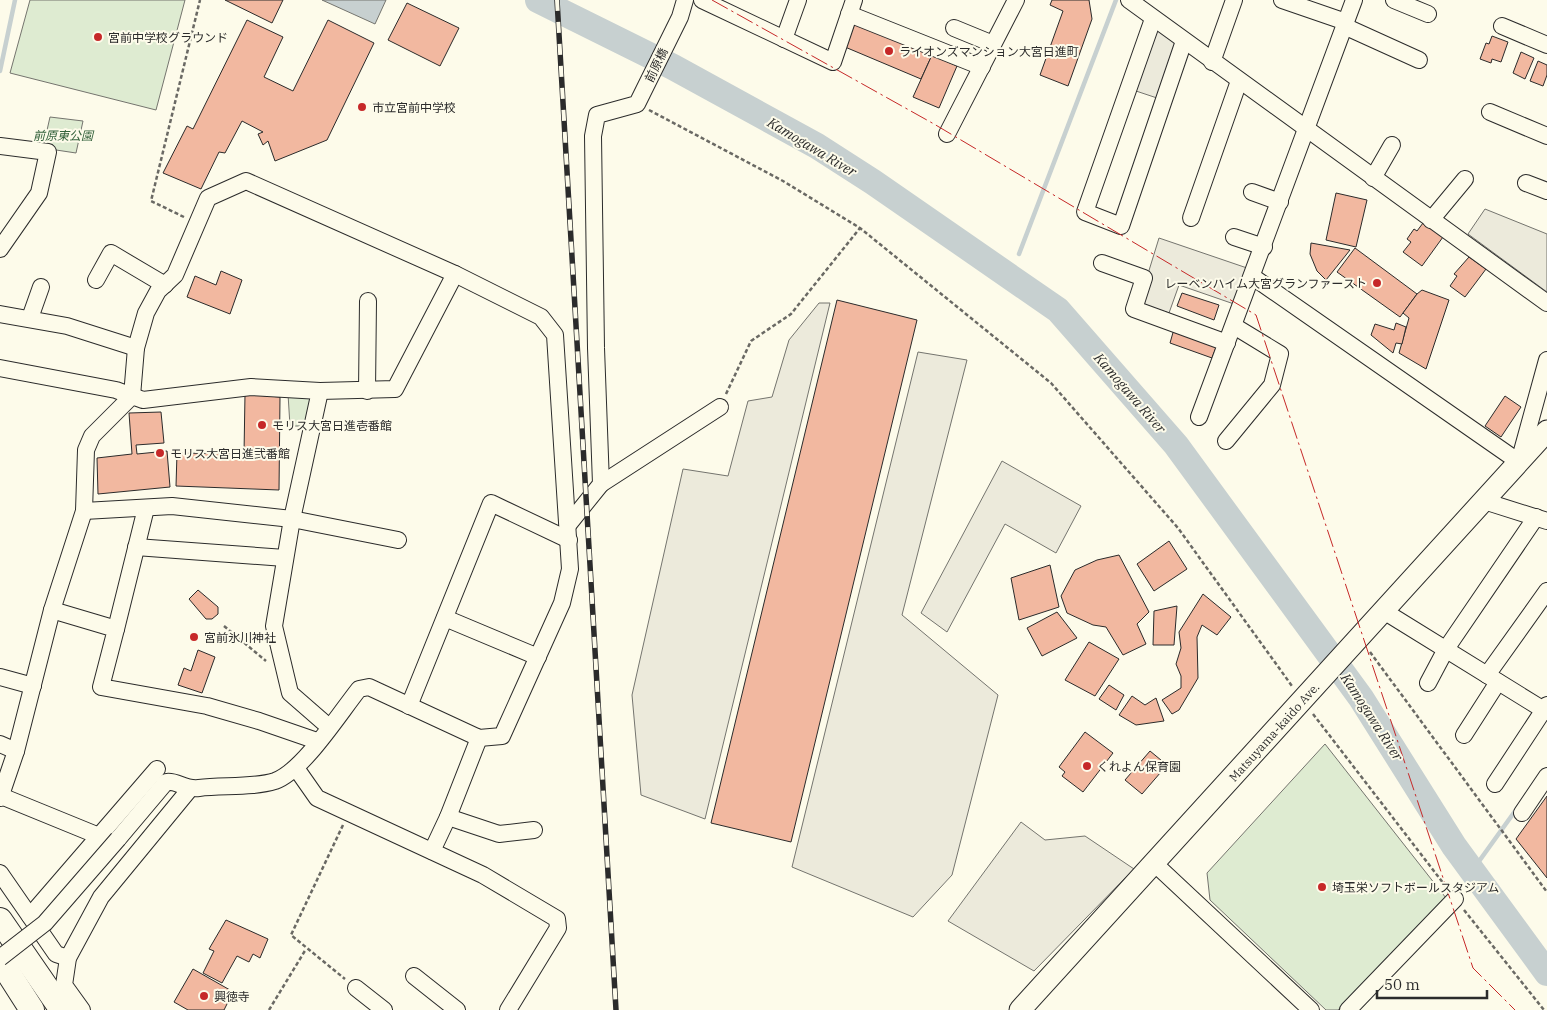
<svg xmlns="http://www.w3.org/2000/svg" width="1547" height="1010" viewBox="0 0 1547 1010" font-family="'IBM Plex Serif','Noto Sans JP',serif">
<rect width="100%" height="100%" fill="#fdfbea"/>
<!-- green -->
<g fill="#deebd1" stroke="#74746e">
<polygon points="30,0 185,0 156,110 10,73"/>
<polygon points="50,117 83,121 76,153 43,148"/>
<polygon points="288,394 314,396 306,426 290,426"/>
<polygon points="1325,744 1446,898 1338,1010 1326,1010 1210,900 1207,873"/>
</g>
<!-- parking -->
<g fill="#eceadb" stroke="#74746e">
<polygon points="1155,28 1177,42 1157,98 1133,90"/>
<polygon points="1485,209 1547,234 1547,292 1468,234"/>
<polygon points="1159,238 1247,268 1234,304 1179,285 1169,313 1139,303"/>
<polygon points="819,303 830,303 705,819 641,795 632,695 683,469 728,476 748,401 772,397 789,340"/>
<polygon points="918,352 967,360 902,615 998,695 952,875 913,917 792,867"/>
<polygon points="1002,461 1081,506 1056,553 1005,524 947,632 921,613"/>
<polygon points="1021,822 1045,840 1085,836 1134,869 1034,971 948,921"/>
</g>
<!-- water -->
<polygon fill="#c7d0d0" stroke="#74746e" points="322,0 386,0 375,24"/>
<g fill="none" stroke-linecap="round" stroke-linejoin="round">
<!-- stream -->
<g stroke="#c7d0d0" stroke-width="4.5">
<polyline points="0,71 15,0"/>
<polyline points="1019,254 1116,0"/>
<polyline points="1472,871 1518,807"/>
</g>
<!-- river -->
<polyline stroke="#c7d0d0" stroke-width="26" points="538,0 673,67 817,146 873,182 1058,310 1176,445 1361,698 1454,846 1547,973"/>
</g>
<!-- building -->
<g fill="#f2b8a0" stroke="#2b2b2b">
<polygon points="225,0 283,0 272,23"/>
<polygon points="1052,0 1089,0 1092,19 1068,86 1040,75 1063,11 1050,5"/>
<polygon points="407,3 459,28 440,66 388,40"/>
<polygon points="247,20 283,37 264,77 293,91 328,20 374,43 327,140 275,161 268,141 263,145 258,134 263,132 242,121 225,153 219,152 201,189 163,173 187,126 193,129"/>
<polygon points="855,23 932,55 921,79 845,47"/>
<polygon points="1492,36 1508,42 1501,62 1492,59 1491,63 1480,59 1486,43 1489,44"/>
<polygon points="1521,52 1534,58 1525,79 1513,73"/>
<polygon points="932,55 957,66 939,108 913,97"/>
<polygon points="1538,61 1547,65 1547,75 1543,86 1530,81"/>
<polygon points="1336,193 1367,200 1356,247 1326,240"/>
<polygon points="1423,223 1443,237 1422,266 1403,252 1411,242 1407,239 1414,229 1417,231"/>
<polygon points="1311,243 1350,250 1326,280 1317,271 1310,254"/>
<polygon points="1355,248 1417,294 1400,317 1337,272"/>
<polygon points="1469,257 1486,269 1465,297 1450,286 1457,276 1454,274"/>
<polygon points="221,271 242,280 230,314 187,297 195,276 216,285"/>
<polygon points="1422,290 1449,300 1426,369 1399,353 1409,318 1403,313 1417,294"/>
<polygon points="1182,293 1219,305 1214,320 1177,306"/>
<polygon points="837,300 917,320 791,842 711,823"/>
<polygon points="1396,323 1406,327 1402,344 1396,343 1393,353 1371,335 1375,324 1394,330"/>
<polygon points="1174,329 1217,345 1212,358 1170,343"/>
<polygon points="245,394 280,397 279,490 176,486 177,453 244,454"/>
<polygon points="1505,396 1521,407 1501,437 1485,426"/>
<polygon points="161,412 164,443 136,445 137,454 167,451 170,487 98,494 97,458 132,454 129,413"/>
<polygon points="1169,541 1187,569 1154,591 1137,564"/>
<polygon points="1119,555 1149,612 1137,624 1146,644 1123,655 1106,627 1093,625 1067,613 1061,596 1075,570 1097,560"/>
<polygon points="1050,565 1059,607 1019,620 1011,578"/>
<polygon points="198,590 218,607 218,614 212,619 206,619 189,599"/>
<polygon points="1203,594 1231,617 1217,635 1202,625 1197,637 1198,678 1179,710 1172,714 1162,700 1181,688 1181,676 1176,664 1181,648 1179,632"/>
<polygon points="1177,606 1174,645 1153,645 1154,611"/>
<polygon points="1057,612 1077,638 1042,656 1027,628"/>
<polygon points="1089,642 1119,659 1095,696 1065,680"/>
<polygon points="198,650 215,657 202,693 178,685 184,668 191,671"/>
<polygon points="1109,685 1124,695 1116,710 1099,699"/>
<polygon points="1132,696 1145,705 1156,698 1164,721 1136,725 1119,715"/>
<polygon points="1085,732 1113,753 1083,792 1062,776 1065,772 1059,767"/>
<polygon points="1150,751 1167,765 1142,794 1125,780"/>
<polygon points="1547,796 1547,878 1516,839"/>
<polygon points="226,920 268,939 260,958 253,954 249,962 237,956 222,983 203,973 214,951 209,949"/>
<polygon points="193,969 230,990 226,998 229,1000 224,1010 188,1010 174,1002"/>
</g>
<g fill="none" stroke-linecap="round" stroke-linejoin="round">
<!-- minor casing -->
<g stroke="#2b2b2b" stroke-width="18">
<g id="minor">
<polyline points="702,0 833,62 854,0"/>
<polyline points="1129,0 1547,303"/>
<polyline points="1282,0 1346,22"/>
<polyline points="1394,0 1428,14"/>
<polyline points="849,14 982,67"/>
<polyline points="1153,19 1085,212 1121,226 1184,41"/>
<polyline points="1344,26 1419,60"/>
<polyline points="1502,26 1547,45"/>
<polyline points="954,28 993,44"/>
<polyline points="784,39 798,0"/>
<polyline points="1212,62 1234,0"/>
<polyline points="1490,112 1547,136"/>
<polyline points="947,134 1016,0"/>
<polyline points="0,146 48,152 39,193 0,249"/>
<polyline points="1373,178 1392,145"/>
<polyline points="1526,183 1547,191"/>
<polyline points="1252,192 1280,202"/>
<polyline points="1191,218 1239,81"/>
<polyline points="1431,220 1465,179"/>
<polyline points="1234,237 1264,247"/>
<polyline points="1102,263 1144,278 1134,309 1227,343"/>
<polyline points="1253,277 1519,462 1547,360"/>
<polyline points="96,280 111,253 165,285"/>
<polyline points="0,314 67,326 136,348"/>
<polyline points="30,318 41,287"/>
<path d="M0,368l116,22 16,6 4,-48 10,-35 12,-22 17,-16 33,-77 38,-17 209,93 86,43 14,18 15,234 -8,34 -60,133 -23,2 -110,-51 -10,2c-20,25 -56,82 -84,92 -22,7 -53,4 -76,7 -15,2 -22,-8 -33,-6l-48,57"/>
<polyline points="320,391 292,519 274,626 290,693 329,727"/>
<polyline points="367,391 368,301"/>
<polyline points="1199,417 1354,0"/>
<polyline points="1226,441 1272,385 1280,354 1234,326"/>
<polyline points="601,484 720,407"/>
<polyline points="1484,501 1547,521"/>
<polyline points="84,511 172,506 292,519 398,540"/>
<polyline points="568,525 601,484 596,348 593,136 597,115 637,104 680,17 685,0"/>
<polyline points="136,547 285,558"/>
<polyline points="52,610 116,629 101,687 207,706 259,721 317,741"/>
<polyline points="1382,610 1547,712"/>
<polyline points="445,618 538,657"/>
<polyline points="116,629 146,508"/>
<polyline points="1487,675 1547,591"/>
<polyline points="0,677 33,686"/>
<polyline points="1428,683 1446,649 1536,517"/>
<polyline points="409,706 491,503 569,540"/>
<polyline points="1464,735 1498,682"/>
<polyline points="0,744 16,751"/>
<polyline points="296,768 317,798 483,875 557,919 558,928 508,1010"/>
<polyline points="1495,784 1547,705"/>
<polyline points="1,796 99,836"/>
<polyline points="0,798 16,751 52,610 84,511 86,450 92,436 132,396 143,400 251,387 320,391 395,389 455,274"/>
<polyline points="1522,813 1547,776"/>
<polyline points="448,817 499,834 534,830"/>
<polyline points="432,851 448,817 479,738"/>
<polyline points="1155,864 1311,1010"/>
<polyline points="0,873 56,954 68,958"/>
<polyline points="30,916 157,769"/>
<polyline points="414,976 457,1010"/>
<polyline points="356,988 384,1010"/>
<polyline points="82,1010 64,985 68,958 101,897 189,790"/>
<polyline points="1348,1010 1455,899"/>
</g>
</g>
<!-- major casing -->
<g stroke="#2b2b2b" stroke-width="23">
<polyline id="major" points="1020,1010 1547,431"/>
</g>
<!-- highway casing -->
<g stroke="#2b2b2b" stroke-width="26">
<g id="highway">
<polyline points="0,920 62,1010"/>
<polyline points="0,960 32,1010"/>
</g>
</g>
<!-- path -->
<g stroke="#6a6964" stroke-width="2.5" stroke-dasharray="4 2.5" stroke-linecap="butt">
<polyline points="649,110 783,181 860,228 1051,383 1178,528 1292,686"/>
<polyline points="184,217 151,201 200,0"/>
<polyline points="726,394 751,341 791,314 860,228"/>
<polyline points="224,626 266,661"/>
<polyline points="1370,652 1547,892"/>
<polyline points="1313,714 1447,888"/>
<polyline points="343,825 291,935 345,979"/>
<polyline points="1464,910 1544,1010"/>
<polyline points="269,1010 306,949"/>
</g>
<!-- minor -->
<use href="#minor" stroke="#fdfbea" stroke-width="16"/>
<!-- major -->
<use href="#major" stroke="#fdfbea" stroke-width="21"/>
<!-- highway -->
<use href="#highway" stroke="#fdfbea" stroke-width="24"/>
<!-- rail casing -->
<g stroke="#2b2b2b" stroke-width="5.5">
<polyline id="rail" points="557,0 616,1010"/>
</g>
<!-- rail -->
<use href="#rail" stroke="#fdfbea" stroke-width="4" stroke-dasharray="11" stroke-linecap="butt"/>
<!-- minor-bridge casing -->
<g stroke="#2b2b2b" stroke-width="18" stroke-linecap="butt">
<polyline id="minor-bridge" points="0,958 45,923 118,839"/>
</g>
<!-- minor-bridge -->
<use href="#minor-bridge" stroke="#fdfbea" stroke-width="16"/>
<!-- power -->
<polyline stroke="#c62828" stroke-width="1" stroke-dasharray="18 4 2.5 4" stroke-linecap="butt" points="712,0 934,124 1256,315 1473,968 1515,1010"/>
</g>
<!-- markers -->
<g fill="#c62828" stroke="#fdfbea" stroke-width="2">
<circle cx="98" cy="37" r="5"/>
<circle cx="889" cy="51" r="5"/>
<circle cx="362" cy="107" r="5"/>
<circle cx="1377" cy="283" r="5"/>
<circle cx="262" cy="425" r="5"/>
<circle cx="160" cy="453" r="5"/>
<circle cx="194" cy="637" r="5"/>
<circle cx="1087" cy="766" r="5"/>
<circle cx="1322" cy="887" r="5"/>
<circle cx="204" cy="996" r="5"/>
</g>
<g text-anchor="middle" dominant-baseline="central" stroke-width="4" stroke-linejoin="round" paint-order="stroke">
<!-- poi labels -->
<g font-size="12" fill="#2b2b2b" stroke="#fdfbea" text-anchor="start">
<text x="108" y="37">宮前中学校グラウンド</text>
<text x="899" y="51">ライオンズマンション大宮日進町</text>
<text x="372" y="107">市立宮前中学校</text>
<text x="1367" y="283" text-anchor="end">レーベンハイム大宮グランファースト</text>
<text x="272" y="425">モリス大宮日進壱番館</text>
<text x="170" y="453">モリス大宮日進弐番館</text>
<text x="204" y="637">宮前氷川神社</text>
<text x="1097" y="766">くれよん保育園</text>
<text x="1332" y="887">埼玉栄ソフトボールスタジアム</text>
<text x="214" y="996">興徳寺</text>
</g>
<!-- street labels -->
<g font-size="12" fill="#2b2b2b" stroke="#fdfbea">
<text transform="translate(656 65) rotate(-64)">前原橋</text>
<text transform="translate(1274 732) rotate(-48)">Matsuyama-kaido Ave.</text>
</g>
<!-- park labels -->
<g font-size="12" font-style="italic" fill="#34623c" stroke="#fdfbea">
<text x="63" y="135">前原東公園</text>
</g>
<!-- water labels -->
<g font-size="14" font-style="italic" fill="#2b2b2b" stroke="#fdfbea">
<text transform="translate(812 147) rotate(31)">Kamogawa River</text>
<text transform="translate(1130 393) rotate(49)">Kamogawa River</text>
<text transform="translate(1372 717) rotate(57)">Kamogawa River</text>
</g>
</g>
<!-- scale -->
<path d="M1377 990v8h110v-8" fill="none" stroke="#2b2b2b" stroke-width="2.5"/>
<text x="1384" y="990" font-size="15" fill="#2b2b2b" stroke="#fdfbea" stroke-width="4" paint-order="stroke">50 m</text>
</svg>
